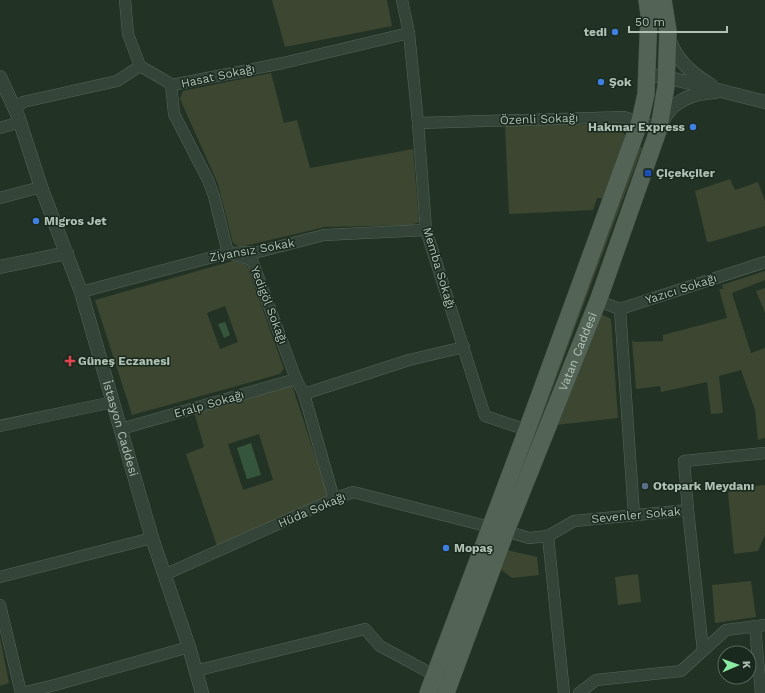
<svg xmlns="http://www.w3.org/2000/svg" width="765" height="693" viewBox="0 0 765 693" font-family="'Work Sans',sans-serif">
<rect width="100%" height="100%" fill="#223325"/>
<!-- green -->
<g fill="#3c4631" fill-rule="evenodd">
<polygon points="272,0 387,0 392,26 285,47"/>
<polygon points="271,73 284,123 297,120 310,168 413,149 419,222 412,225 325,227 240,247 233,243 218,184 180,99 183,91"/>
<polygon points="613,124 628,137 608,198 597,198 593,210 509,214 505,126"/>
<polygon points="638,146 642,148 439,693 434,693"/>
<polygon points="730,179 735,190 758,182 765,201 765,226 710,242 707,242 695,191"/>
<path d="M233,261l14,4 37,104 -4,5 -148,41 -37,-115zM225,306l13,36 -18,7 -13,-36z"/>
<polygon points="765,271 765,280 732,293 751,353 765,348 765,438 758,440 755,410 741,370 719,376 723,413 711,414 707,382 661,392 660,386 636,389 632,341 637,342 663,341 663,335 727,318 719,289 723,289 722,285"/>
<polygon points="765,288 765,313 756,291"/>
<polygon points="597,312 611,319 618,418 556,425"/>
<path d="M292,385l36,111 -111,50 -31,-92 18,-7 -10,-35zM259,434l14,46 -30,10 -15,-46z"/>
<polygon points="765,485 765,535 758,551 734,554 728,493 732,488"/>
<polygon points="507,550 537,557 539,575 512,578 500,569"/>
<polygon points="638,574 641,602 618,605 615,577"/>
<polygon points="751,581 756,617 715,623 712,585"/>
<polygon points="0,637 9,683 0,686"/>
</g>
<!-- water -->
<g fill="#35563c">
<polygon points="225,322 230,335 224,338 218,324"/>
<polygon points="251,443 261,475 247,479 237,448"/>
</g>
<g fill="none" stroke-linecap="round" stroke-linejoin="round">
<!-- minor casing -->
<g stroke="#556558" stroke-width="12">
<g id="minor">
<polyline points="125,0 128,34 140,66"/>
<polyline points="402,0 409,33 418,123 426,230 485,416 527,430"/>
<polyline points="140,66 171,84 177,84 283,63 409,33"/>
<polyline points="171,84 174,114 208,180 214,196 228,253 252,260 296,379 304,394 334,499"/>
<polyline points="15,109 23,102 117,81 140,66"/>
<polyline points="418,123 624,117 659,128"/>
<polyline points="0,128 20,122"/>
<polyline points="0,198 41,187"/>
<polyline points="81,292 228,253 258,252 324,235 426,230"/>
<polyline points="598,301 620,309 765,262"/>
<polyline points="620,309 634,515"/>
<polyline points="304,394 409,360 464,347"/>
<polyline points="0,426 113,402"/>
<polyline points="121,429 296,379"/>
<polyline points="688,510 703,651"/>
<polyline points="506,531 529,538 548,536 574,521 688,510 684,461 765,453"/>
<polyline points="548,536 564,693"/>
<polyline points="164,575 334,499 353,492 490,527"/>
<polyline points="0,577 152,538"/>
<polyline points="0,605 21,693 55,685 189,647"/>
<polyline points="755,626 761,693"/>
<polyline points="195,671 365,629 380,646 434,675"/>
<polyline points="579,693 596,680 681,671 726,630 765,625"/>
</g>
</g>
<!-- tertiary casing -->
<g stroke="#556558" stroke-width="14">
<g id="tertiary">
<path d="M669,38c6,21 23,36 42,47"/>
<polyline points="647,75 666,77 765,102"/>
<path id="s1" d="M0,77l18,39 23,71 40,105 71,246 37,109 13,46"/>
<path d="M662,122c10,-21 30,-29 53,-30"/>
<polyline points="0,267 67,253"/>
</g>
</g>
<!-- primary casing -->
<g stroke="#3e4e41" stroke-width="18">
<g id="primary">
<polyline points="428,693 527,430 640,121 646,94 649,14 647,0"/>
<path id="s2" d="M446,693l60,-162 92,-230 61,-173 7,-42 2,-55 -5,-31"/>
</g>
</g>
<!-- minor -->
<use href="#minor" stroke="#354438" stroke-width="11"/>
<!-- tertiary -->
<use href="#tertiary" stroke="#354438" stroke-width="13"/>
<!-- primary -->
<use href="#primary" stroke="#536456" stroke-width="17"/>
</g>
<!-- markers -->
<g fill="#3f7fe0" stroke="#1a291d" stroke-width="1.5">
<circle cx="615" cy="32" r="4"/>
<circle cx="601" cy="82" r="4"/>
<circle cx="693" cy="127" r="4"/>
<circle cx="36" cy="221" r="4"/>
<circle cx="446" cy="548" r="4"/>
</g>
<rect fill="#1a4fb4" stroke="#1a291d" stroke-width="1.5" x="644" y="169" width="8" height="8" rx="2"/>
<path fill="#e0444e" stroke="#1a291d" stroke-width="1.5" d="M68 355h4v4h4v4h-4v4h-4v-4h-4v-4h4z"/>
<circle fill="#5c6f8a" stroke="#1a291d" stroke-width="1.5" cx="645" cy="486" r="4"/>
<g text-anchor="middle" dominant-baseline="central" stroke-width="3" stroke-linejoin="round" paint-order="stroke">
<!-- poi labels -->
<g font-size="12" font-weight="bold" fill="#afc1b3" stroke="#1a291d" text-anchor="start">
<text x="607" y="32" text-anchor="end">tedi</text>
<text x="609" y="82">Şok</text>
<text x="685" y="127" text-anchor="end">Hakmar Express</text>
<text x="656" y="173">Çiçekçiler</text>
<text x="44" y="221">Migros Jet</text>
<text x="78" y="361">Güneş Eczanesi</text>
<text x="653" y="486">Otopark Meydanı</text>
<text x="454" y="548">Mopaş</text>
</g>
<!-- street labels -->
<g font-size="12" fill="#afc1b3" stroke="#1a291d">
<text transform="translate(218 76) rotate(-12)">Hasat Sokağı</text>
<text transform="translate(539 119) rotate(-2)">Özenli Sokağı</text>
<text transform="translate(252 250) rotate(-10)">Ziyansız Sokak</text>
<text transform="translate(439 268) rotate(73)">Memba Sokağı</text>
<text transform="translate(681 289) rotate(-18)">Yazıcı Sokağı</text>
<text transform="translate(269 305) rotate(69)">Yedigöl Sokağı</text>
<text stroke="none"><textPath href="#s2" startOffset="366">Vatan Caddesi</textPath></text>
<text transform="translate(209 404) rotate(-16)">Eralp Sokağı</text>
<text stroke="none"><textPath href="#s1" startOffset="372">İstasyon Caddesi</textPath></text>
<text transform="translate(312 510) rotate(-23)">Hüda Sokağı</text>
<text transform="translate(636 515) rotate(-5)">Sevenler Sokak</text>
</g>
</g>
<!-- north arrow -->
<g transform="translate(737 665) rotate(88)"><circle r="19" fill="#1a291d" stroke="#566659"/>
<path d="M0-3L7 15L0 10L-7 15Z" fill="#8beaa1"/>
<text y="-6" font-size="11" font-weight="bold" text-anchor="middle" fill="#afc1b3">K</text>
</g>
<!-- scale -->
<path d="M629 26v6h98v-6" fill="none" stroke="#afc1b3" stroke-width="2"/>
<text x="635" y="26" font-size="12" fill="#afc1b3" stroke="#1a291d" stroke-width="3" paint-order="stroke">50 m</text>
</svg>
